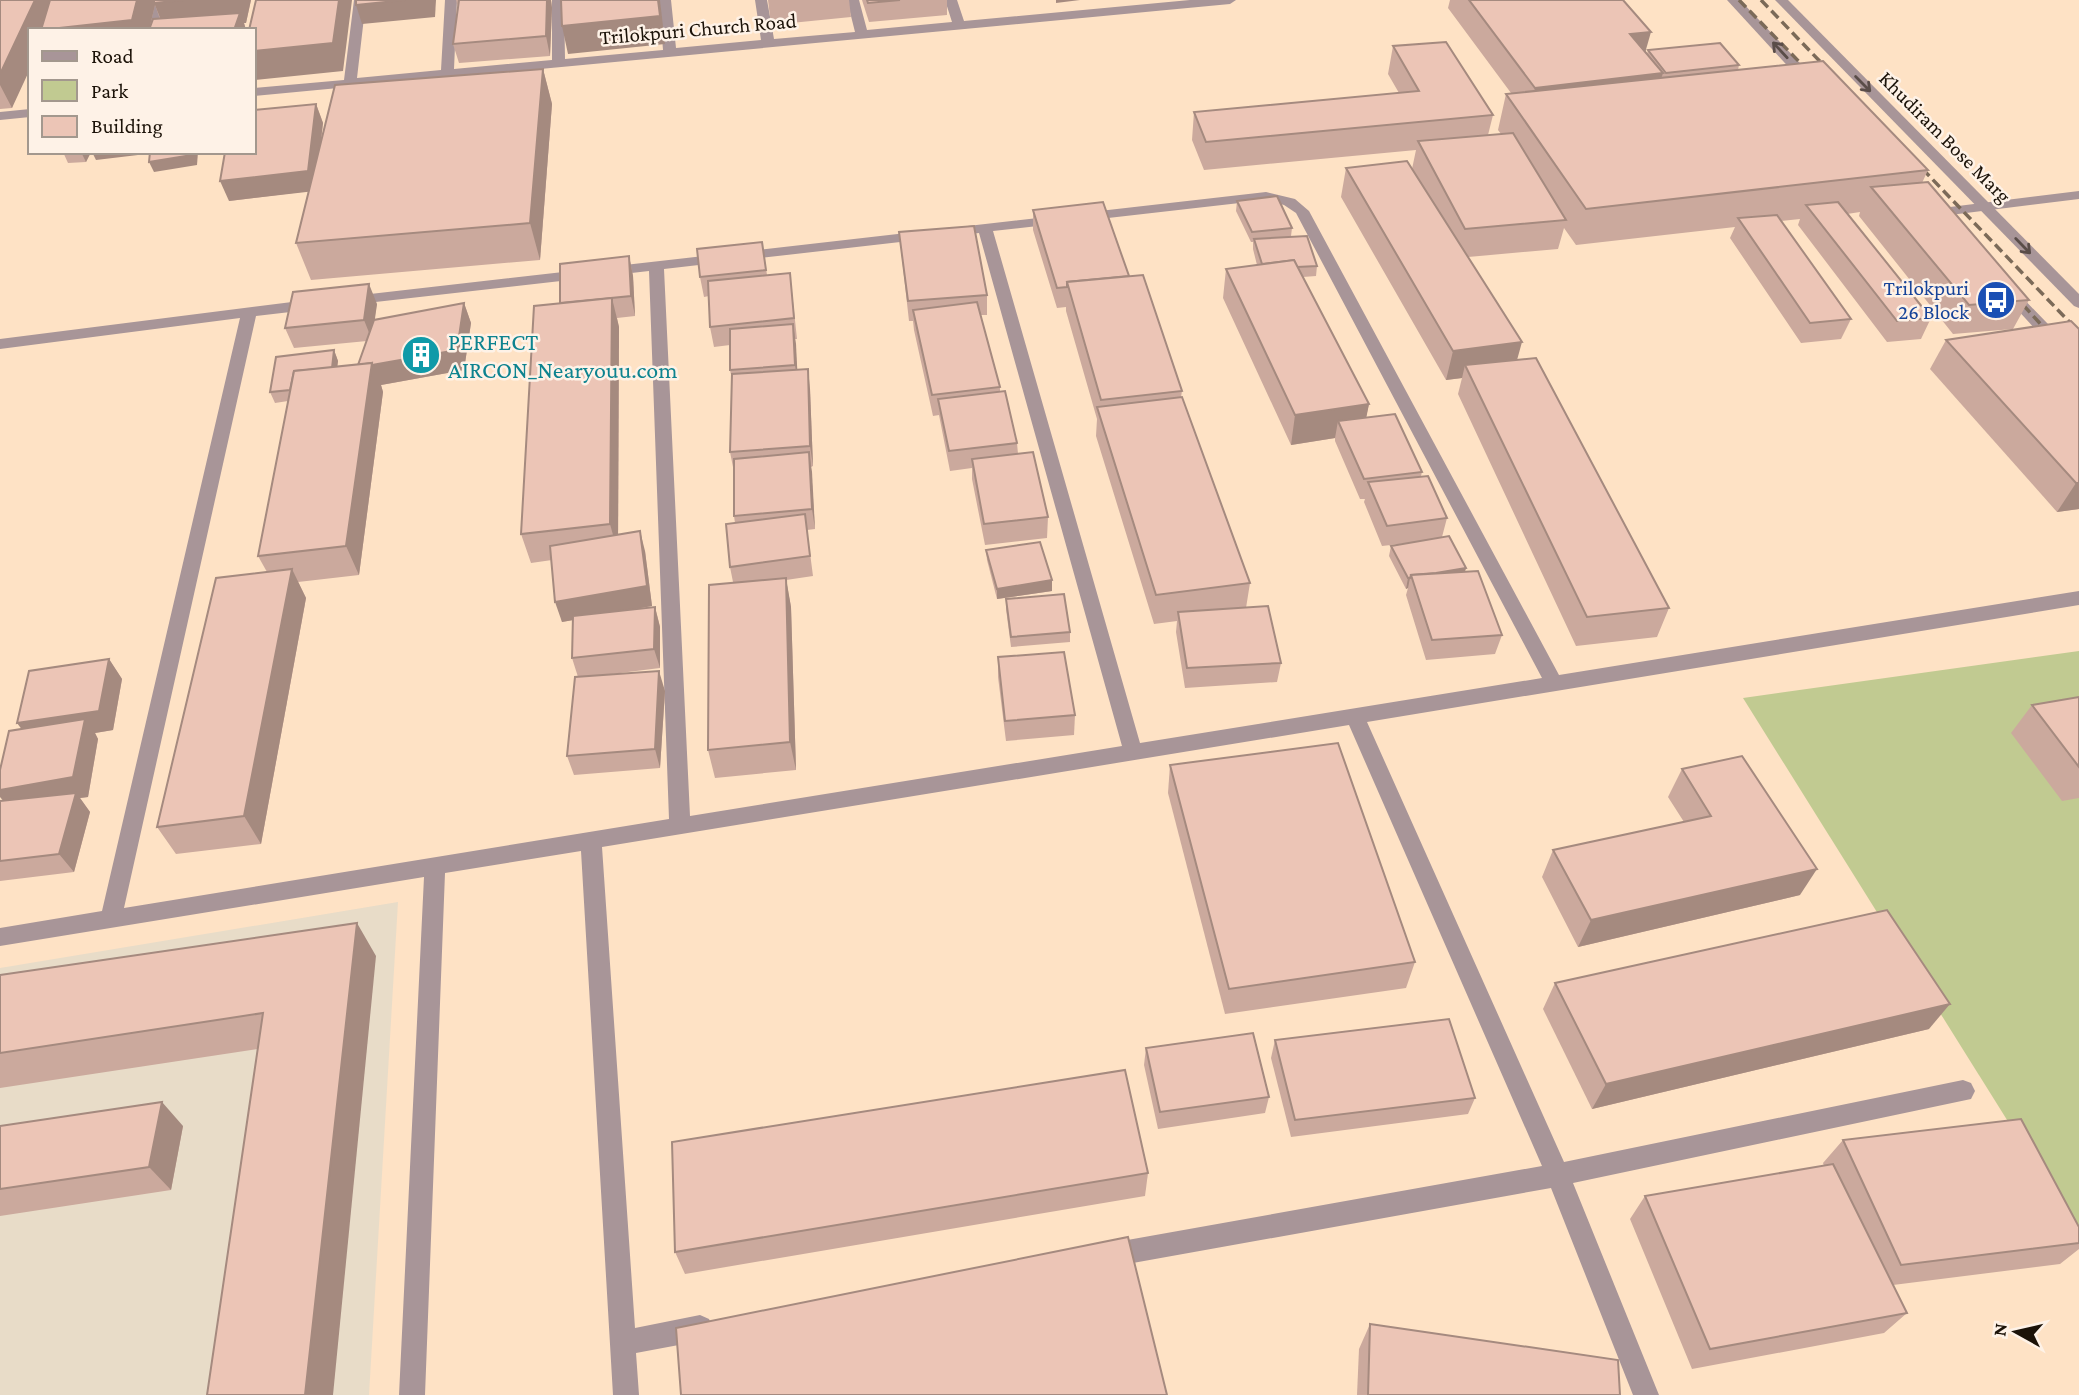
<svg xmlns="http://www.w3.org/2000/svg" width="2079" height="1395" viewBox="0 0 2079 1395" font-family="'Crimson Pro',serif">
<rect width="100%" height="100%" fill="#fee2c5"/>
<!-- education -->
<polygon fill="#e8dcc8" points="398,902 369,1395 0,1395 0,968"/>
<!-- green -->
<polygon fill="#c1ca91" points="2079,651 2079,1235 1743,698"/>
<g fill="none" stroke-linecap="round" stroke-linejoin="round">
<!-- minor -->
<g fill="#a89598" fill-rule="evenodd">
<polygon points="155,0 167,0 159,30 147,30"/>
<polygon points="354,0 366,0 357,78 441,70 445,0 457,0 454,69 552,60 552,0 564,0 565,59 663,50 659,0 671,0 676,48 761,40 755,0 767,0 774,39 855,32 847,0 859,0 867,30 952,22 945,0 957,0 964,21 1190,0 1236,0 1230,4 254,96 254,88 344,80"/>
<polygon points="30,109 30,117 0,120 0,112"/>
<polygon points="2079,191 2079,199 1934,217 1927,213 1934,209"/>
<path d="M1266,192l29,7 14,12 250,464 520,-84v14l-712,117 197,440 399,-82 8,3 4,8 -4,8 -398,84 86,212h-26l-82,-207 -446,80 -9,-3 -3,-9 3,-9 9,-3 437,-78 -193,-441 -747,122 33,481 65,-13 9,4 4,9 -4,9 -9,4 -64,12 3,42h-26l-32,-544 -136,22 -20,522h-26l25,-518 -424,69v-18l102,-17 138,-593 -240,31v-10l316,-40 8,5 -8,5 -60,7 -132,592 545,-89 -20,-548 -300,34 -5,-2v-6zM1266,200l18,5 12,8 246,465 -402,65 -147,-512zM979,233l143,513 -432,70 -26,-547z"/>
</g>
<!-- tertiary -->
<g fill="#a89598" fill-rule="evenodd">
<polygon points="1727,0 1740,0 1816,80 1816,86 1806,86"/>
<polygon points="1775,0 1788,0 2079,294 2079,308 2074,306"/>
<polygon points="2008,286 2013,288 2079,356 2079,371 2073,370 2003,294 2000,291"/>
</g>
<!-- rail-far1 -->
<g stroke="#7b6a58" stroke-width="3.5" stroke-dasharray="10 5" stroke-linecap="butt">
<polyline points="1739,0 1814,77"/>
<polyline points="1761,0 1832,74"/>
<polyline points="1912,158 2079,332"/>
<polyline points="2013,294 2070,356"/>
</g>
<!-- rail -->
<polyline stroke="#7b6a58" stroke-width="5" stroke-dasharray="13 6" stroke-linecap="butt" points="2068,354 2079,366"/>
</g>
<!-- wall -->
<g fill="#cba99d">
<polygon points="0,0 251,0 246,23 244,23 246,30 149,30 160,19 155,5 149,30 30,30 12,108 0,109"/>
<polygon points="456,0 551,0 552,8 550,56 459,63 453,44 458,7"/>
<polygon points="768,0 849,0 851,17 771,25"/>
<polygon points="862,0 947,0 947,15 869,22"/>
<polygon points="1450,0 1623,0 1647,54 1648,50 1739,65 1738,70 1928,170 1922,183 2029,300 2013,329 1953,334 1859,216 1860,212 1847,214 1931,318 1921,339 1887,342 1798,225 1800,219 1781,221 1851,319 1841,339 1801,343 1730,238 1735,227 1576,245 1564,228 1558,249 1468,257 1517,360 1669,608 1657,637 1576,646 1458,394 1462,378 1446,380 1341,197 1346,168 1412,169 1416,150 1204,170 1192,140 1194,112 1399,93 1388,74 1393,46 1493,115 1488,135 1501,134 1498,130 1506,94 1511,93 1448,8"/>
<polygon points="543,69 552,104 540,260 311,280 296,243 309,191 229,201 316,104 323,123 321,140"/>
<polygon points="63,152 91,152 86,162 68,163"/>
<polygon points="1237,201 1292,228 1291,236 1317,266 1316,276 1303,277 1369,404 1366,417 1422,472 1421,476 1447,518 1442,537 1466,568 1465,571 1502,635 1495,654 1426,660 1406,595 1408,588 1406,589 1389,556 1391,546 1417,542 1382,546 1364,502 1365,499 1360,499 1335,441 1335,438 1291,445 1223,298 1226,269 1257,265 1253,249 1253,242 1251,242 1236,211"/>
<polygon points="1033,210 1129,276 1182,391 1181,397 1250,583 1246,608 1281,663 1277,682 1185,688 1176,632 1177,621 1154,624 1096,436 1097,419 1066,311 1066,307 1057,308 1033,230"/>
<polygon points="899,232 987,295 987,315 980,315 1000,387 1000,391 1017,443 1018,454 1048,517 1047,538 985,545 972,479 972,468 950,471 939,415 933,416 914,330 913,321 909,321"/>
<polygon points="762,242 767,275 790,273 797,339 795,339 797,370 810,389 813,466 811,467 815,529 807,530 813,576 786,580 791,607 796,770 715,778 708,750 733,582 730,567 735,523 734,516 734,472 730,452 732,379 730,370 730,345 714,347 710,327 709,296 704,297 700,277"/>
<polygon points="629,256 633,276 635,316 617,318 619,327 618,535 645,551 652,606 637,609 655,607 660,627 660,668 596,676 665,691 660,768 574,775 567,756 578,677 572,658 573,620 562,622 552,560 531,563 521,534 560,303"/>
<polygon points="464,303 471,323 464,370 381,385 383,392 359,575 298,582 306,598 261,844 176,854 157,827 267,572 258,556 288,401 275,403 270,392 334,350 338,361 337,367 358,365 367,341 294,348 285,328 377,304 374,320"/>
<polygon points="2079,329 2079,509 2057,512 1930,369 1946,340"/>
<polygon points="986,550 1052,580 1052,591 997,599 987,560"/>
<polygon points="1006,599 1070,632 1070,642 1011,647 1006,609"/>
<polygon points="998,657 1075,715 1074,735 1006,741 998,677"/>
<polygon points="109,659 122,679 113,730 95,733 98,739 88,797 80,798 90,812 74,872 0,881 0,801 3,801 21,729"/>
<polygon points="2079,697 2079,798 2062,801 2011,733 2032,705"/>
<polygon points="1170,765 1415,962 1406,988 1225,1014 1168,793"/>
<polygon points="1682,769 1800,895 1578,947 1542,877 1553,850 1684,822 1668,797"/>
<polygon points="376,956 258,1049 0,1088 0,975"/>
<polygon points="1555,983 1929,1029 1592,1109 1543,1009"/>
<polygon points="1275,1040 1475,1098 1468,1114 1291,1137 1271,1058"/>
<polygon points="1146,1048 1269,1097 1265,1113 1158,1129 1144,1065"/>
<polygon points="0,1126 183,1126 171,1190 0,1216"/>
<polygon points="1843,1140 2079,1227 2079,1249 2060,1264 1893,1285 1907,1313 1884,1333 1692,1369 1630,1219 1645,1196 1824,1166 1823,1163"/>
<polygon points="1148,1173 1145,1196 685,1274 675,1252"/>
<polygon points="1370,1324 1620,1395 1357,1395 1359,1349"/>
</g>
<!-- shaded-wall -->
<g fill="#a58a7f">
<polygon points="35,0 251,0 246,23 244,23 246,30 165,30 155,5 149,30 30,30 30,69 12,108 0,85 0,74"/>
<polygon points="339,0 352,0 343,71 255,80 254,77 254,51"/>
<polygon points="405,0 436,0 435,17 362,24 356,5"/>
<polygon points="547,0 551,0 552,8 550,56 546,36"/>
<polygon points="658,0 660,0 665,44 568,54 562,26"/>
<polygon points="1056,0 1080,0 1056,3"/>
<polygon points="1651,32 1643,60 1630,34"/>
<polygon points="543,69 552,104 540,260 530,223"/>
<polygon points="1663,73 1654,101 1528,116 1535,88"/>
<polygon points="316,104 323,123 315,191 229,201 220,181"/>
<polygon points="81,152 91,152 86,162"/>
<polygon points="92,152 138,152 138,155 96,160"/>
<polygon points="193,152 198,152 197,165 154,172 149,162"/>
<polygon points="629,256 633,276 635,316 631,296"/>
<polygon points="369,284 377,304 372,340 364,320"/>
<polygon points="612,298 619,327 618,553 610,524"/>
<polygon points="464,303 471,323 464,370 381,385 383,392 359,575 346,546 372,363"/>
<polygon points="793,324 796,344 798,385 795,365"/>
<polygon points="1522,342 1514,371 1465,365 1462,378 1446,380 1453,351"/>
<polygon points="334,350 338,361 334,395 330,385"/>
<polygon points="808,369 810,389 813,466 810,446"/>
<polygon points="1369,404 1363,434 1338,421 1335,438 1291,445 1295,415"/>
<polygon points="809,452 812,472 815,529 812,509"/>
<polygon points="2076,483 2079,483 2079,509 2057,512"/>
<polygon points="640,531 645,551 652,606 562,622 555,602"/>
<polygon points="1466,568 1463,578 1412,578"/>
<polygon points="292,569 306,598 261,844 244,816"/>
<polygon points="786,578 791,607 796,770 790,742"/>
<polygon points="1408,578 1410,578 1408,588 1406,589"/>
<polygon points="1052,580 1052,591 997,599 997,589"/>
<polygon points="655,607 660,627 660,668 654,649"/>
<polygon points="109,659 122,679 113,730 95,733 98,739 88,797 80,798 90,812 74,872 59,854 11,810 0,797 0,790 32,743 17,723"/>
<polygon points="659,671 665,691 660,768 655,749"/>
<polygon points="1817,869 1800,895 1578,947 1591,920"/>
<polygon points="357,923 376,956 333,1395 305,1395"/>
<polygon points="1950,1004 1929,1029 1592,1109 1606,1084"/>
<polygon points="162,1102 183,1126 171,1190 149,1167"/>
</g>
<!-- building -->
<g fill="#ecc5b6" stroke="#a58a7f" stroke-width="2">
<polygon points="0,0 35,0 0,74"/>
<polygon points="50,0 137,0 132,20 41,30"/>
<polygon points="154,0 184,0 154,3"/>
<polygon points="256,0 339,0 333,43 254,51 254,30 249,30"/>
<polygon points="356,0 405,0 356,5"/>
<polygon points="459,0 547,0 546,36 453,44"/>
<polygon points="561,0 658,0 660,16 562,26"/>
<polygon points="867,0 900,0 868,3"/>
<polygon points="1469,0 1623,0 1651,32 1630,34 1663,73 1535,88"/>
<polygon points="240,13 234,30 149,30 153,19"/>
<polygon points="1446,42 1493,115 1206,142 1194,112 1419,91 1393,46"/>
<polygon points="1720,43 1739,65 1666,73 1648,50"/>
<polygon points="1823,61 1928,170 1586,209 1506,94"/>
<polygon points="543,69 530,223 296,243 335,85"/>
<polygon points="316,104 308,171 220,181 225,152 254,152 254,110"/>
<polygon points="1513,133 1566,220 1465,229 1418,141"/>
<polygon points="150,152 193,152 192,155 149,162"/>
<polygon points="1407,161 1522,342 1453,351 1346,168"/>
<polygon points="1928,182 2029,300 1969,305 1871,187"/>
<polygon points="1277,196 1292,228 1252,232 1237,201"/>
<polygon points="1103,202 1129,276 1067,282 1067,287 1057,288 1033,210"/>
<polygon points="1838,202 1931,318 1897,321 1806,205"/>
<polygon points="1777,215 1851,319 1810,323 1738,218"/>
<polygon points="974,226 987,295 908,301 899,232"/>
<polygon points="1307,236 1317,266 1297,267 1294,260 1262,264 1254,239"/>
<polygon points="762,242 766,270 700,277 697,249"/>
<polygon points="629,256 631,296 560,303 560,264"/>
<polygon points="1294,260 1369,404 1295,415 1226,269"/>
<polygon points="790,273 794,318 710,327 708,281"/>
<polygon points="1143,275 1182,391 1101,400 1067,282"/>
<polygon points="369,284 364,320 285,328 293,292"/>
<polygon points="612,298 610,524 521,534 534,306"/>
<polygon points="977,302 1000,387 932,395 913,310"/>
<polygon points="464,303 457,350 372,365 372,363 358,365 374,320"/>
<polygon points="2071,321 2079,329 2079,483 2076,483 1946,340"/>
<polygon points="793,324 795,365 730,370 730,329"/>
<polygon points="334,350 332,368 294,371 290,390 270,392 276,357"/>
<polygon points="1536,358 1669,608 1587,617 1465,365"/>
<polygon points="372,363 346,546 258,556 294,371"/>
<polygon points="808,369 810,446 730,452 732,374"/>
<polygon points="1005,391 1017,443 949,451 938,399"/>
<polygon points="1182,397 1250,583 1156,595 1097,407"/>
<polygon points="1395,414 1422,472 1364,479 1338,421"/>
<polygon points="809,452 812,509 734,516 734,459"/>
<polygon points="1033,452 1048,517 984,524 972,459"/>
<polygon points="1428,476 1447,518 1387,526 1368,482"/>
<polygon points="805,514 810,556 730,567 726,524"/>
<polygon points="640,531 647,586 555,602 550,546"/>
<polygon points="1449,536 1466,568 1436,573 1411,575 1410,578 1408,578 1391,546"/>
<polygon points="1040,542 1052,580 997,589 986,550"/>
<polygon points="292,569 244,816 157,827 216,578"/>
<polygon points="1478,571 1502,635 1432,640 1411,575"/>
<polygon points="786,578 790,742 708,750 709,585"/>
<polygon points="1064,594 1070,632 1011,637 1006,599"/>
<polygon points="1268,606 1281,663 1187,668 1178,612"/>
<polygon points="655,607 654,649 572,658 573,616"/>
<polygon points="1064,652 1075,715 1005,721 998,657"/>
<polygon points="109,659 99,711 17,723 29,671"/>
<polygon points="659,671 655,749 567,756 575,677"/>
<polygon points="2079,697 2079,767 2032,705"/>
<polygon points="85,719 73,777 0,790 0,770 9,731"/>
<polygon points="1338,743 1415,962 1229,989 1170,765"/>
<polygon points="1742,756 1817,869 1591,920 1553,850 1711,816 1682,769"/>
<polygon points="76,793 59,854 0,861 0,801"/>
<polygon points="1887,910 1950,1004 1606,1084 1555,983"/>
<polygon points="357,923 305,1395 207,1395 263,1013 0,1053 0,975"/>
<polygon points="1449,1019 1475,1098 1295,1120 1275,1040"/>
<polygon points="1253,1033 1269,1097 1160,1112 1146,1048"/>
<polygon points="1125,1070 1148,1173 675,1252 672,1142"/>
<polygon points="162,1102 149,1167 0,1189 0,1126"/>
<polygon points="2021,1119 2079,1227 2079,1243 1901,1265 1843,1140"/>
<polygon points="1833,1164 1907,1313 1710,1349 1645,1196"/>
<polygon points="1128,1237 1167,1395 681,1395 676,1328"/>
<polygon points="1370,1324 1618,1360 1620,1395 1368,1395"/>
</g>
<!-- one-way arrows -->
<defs><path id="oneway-shaft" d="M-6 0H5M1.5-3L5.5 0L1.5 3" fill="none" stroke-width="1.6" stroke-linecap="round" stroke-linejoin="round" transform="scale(1.75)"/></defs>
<g stroke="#5a4d49">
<use href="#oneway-shaft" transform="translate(1780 50) rotate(-133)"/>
<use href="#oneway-shaft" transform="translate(1863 84) rotate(45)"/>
<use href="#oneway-shaft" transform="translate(2023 246) rotate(46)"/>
</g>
<!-- icons -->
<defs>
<g id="bus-disc" transform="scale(2.0125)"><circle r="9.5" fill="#1a4fb4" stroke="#fef2e7"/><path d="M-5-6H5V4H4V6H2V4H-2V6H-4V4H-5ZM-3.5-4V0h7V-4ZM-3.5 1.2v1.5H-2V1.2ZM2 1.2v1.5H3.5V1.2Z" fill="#fff"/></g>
<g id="building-disc" transform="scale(2.0125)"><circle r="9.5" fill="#0f9aa8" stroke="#fef2e7"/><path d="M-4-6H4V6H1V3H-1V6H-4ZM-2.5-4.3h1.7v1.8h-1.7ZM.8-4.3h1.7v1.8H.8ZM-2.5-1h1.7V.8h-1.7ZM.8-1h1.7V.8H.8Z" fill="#fff"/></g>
</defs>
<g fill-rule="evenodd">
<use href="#bus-disc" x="1996" y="300"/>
<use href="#building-disc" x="421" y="355"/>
</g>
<g text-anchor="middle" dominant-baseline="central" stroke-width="5" stroke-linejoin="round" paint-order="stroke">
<!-- far-street labels -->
<g font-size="21" fill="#1b1208" stroke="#fef2e7">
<text transform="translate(698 29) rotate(-5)">Trilokpuri Church Road</text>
<text transform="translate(1945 137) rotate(45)">Khudiram Bose Marg</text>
</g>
<!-- far-transit labels -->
<g font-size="21" fill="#164399" stroke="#fef2e7" text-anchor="end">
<text x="1969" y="288">Trilokpuri<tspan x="1969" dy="24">26 Block</tspan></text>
</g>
<!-- culture labels -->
<g font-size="24" fill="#0d838f" stroke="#fef2e7" text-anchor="start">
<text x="448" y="341">PERFECT<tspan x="448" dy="28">AIRCON_Nearyouu.com</tspan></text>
</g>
</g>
<!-- legend -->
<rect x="28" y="28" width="228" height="126" fill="#fef2e7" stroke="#a3988e" stroke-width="2"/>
<rect x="42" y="51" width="35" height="10" fill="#a89598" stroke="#a3988e" stroke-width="2"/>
<text x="91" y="63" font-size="21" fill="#1b1208">Road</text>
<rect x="42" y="80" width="35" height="21" fill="#c1ca91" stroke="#a3988e" stroke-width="2"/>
<text x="91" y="98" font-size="21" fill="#1b1208">Park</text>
<rect x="42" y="116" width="35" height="21" fill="#ecc5b6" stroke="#a3988e" stroke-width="2"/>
<text x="91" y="133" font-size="21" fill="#1b1208">Building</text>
<!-- north arrow -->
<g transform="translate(2016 1332) rotate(278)" stroke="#fef2e7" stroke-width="5" paint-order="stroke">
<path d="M0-5L12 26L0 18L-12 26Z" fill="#1b1208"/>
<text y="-10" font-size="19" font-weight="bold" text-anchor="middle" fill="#1b1208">N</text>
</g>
</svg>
